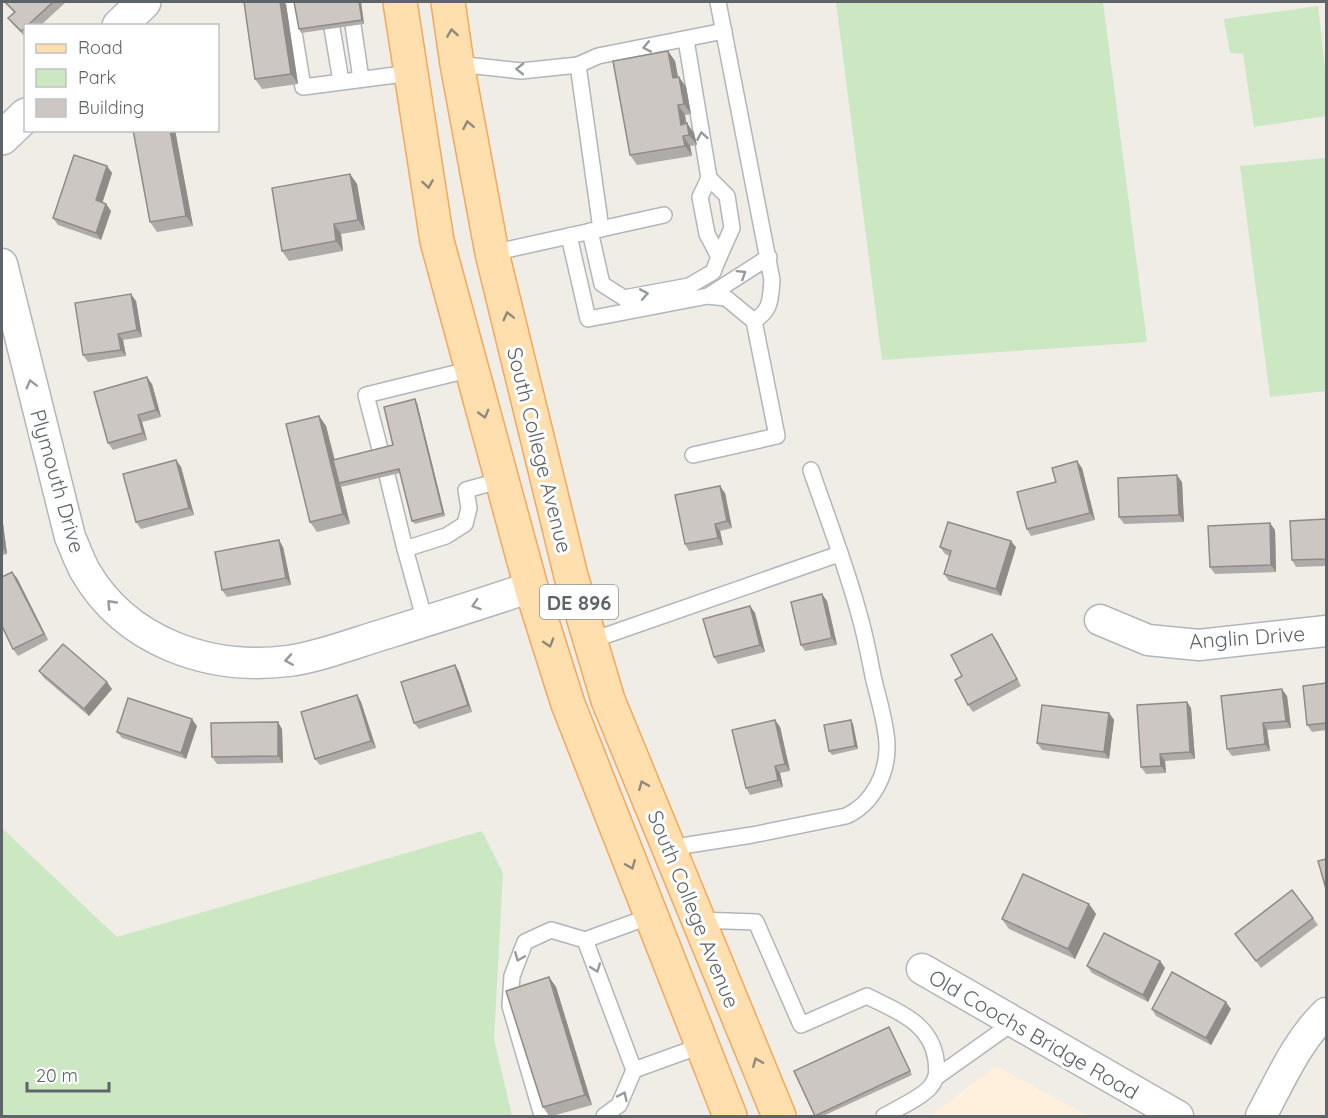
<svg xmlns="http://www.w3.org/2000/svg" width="1328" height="1118" viewBox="0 0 1328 1118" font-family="Quicksand,sans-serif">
<rect width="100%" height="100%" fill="#f0ece6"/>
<!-- commercial -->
<polygon fill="#ffefdd" points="996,1066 1088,1116 930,1116"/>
<!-- green -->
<g fill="#cbe8c3">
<polygon points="836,2 1103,2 1147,342 882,360"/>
<polygon points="1318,6 1326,76 1326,116 1254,127 1243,54 1230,53 1224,19"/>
<polygon points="1326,158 1326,391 1270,397 1240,166"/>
<polygon points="2,828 117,937 482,831 503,873 494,1039 512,1116 2,1116"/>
</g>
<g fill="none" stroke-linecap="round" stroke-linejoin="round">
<!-- lane casing -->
<g stroke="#b2b6b9" stroke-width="18">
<g id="lane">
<polyline points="289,2 303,87 411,73"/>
<polyline points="353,25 361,79"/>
<polyline points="332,28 341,81"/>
<polyline points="457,64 521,71 578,65 598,56 724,31"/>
<polyline points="578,65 601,229"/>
<polyline points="709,178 727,196 732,228 719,257"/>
<polyline points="590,231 602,284 624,298 689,286 713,272 719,257 707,234 700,197 709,178 686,40"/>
<polyline points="569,236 588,319 708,296 769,257"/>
<polyline points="492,253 664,215"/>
<polyline points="708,296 726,298 754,321"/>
<polyline points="381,453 366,395 472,369"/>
<path d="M693,455l84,-19 -23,-115c18,-12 16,-21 18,-41l-54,-278"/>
<polyline points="387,475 405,549 425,621"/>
<polyline points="405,549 446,536 465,524 469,508 466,490 502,480"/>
<polyline points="590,641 839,554"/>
<path d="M669,848l83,-13 94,-19c27,-12 42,-43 41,-72 -1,-22 -9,-46 -14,-68 -4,-20 -8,-42 -14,-62 -13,-49 -32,-97 -48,-144"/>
<polyline points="651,916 585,940 634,1070 703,1045"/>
<path d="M698,920l58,2 45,103 66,-29c29,15 64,26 69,64 1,11 2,17 -5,26 -8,11 -35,23 -47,30"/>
<polyline points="938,1076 1014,1022"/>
<polyline points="546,1116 541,1112 510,1006 512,976 525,942 551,930 585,940"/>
<polyline points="604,1116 619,1105 634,1070"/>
</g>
</g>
<!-- street casing -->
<g stroke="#b2b6b9" stroke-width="33">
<g id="street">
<path d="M2,264l68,273c5,11 9,23 15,34 41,71 124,100 203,90 32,-4 69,-19 100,-28 48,-15 96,-30 143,-46"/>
<polyline points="1100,620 1148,640 1199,645 1326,631"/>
<polyline points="922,969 1178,1116"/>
<path d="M1261,1116c19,-35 36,-75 65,-103"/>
</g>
</g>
<!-- secondary casing -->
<g stroke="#b2b8bb" stroke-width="36">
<g id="secondary">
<polyline points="119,26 144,2"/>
<polyline points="2,138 26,115"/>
</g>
</g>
<!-- primary casing -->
<g stroke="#f5a75b" stroke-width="36">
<g id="primary">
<polyline points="400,2 437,241 531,587 568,704 730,1116"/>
<polyline points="448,2 457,64 492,253 571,576 608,700 779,1116"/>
</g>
</g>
<!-- lane -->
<use href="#lane" stroke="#fff" stroke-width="15"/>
<!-- street -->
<use href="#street" stroke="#fff" stroke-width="30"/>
<!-- secondary -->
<use href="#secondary" stroke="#fff" stroke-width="33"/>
<!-- primary -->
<use href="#primary" stroke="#ffdfad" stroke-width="33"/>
</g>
<!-- wall -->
<g fill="#afaba8">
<polygon points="4,2 66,2 40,26 26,26 26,38 13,24 8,18 14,12"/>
<polygon points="294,2 361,2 364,24 301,33 299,29"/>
<polygon points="286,4 298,84 262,89 255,79"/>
<polygon points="668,51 675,61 678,77 679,77 686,87 691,114 685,115 686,124 694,133 697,145 690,146 692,156 637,165 630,155"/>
<polygon points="133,130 175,130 193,226 157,232 150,222"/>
<polygon points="107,166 112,173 102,203 106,204 111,211 101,240 58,225 53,218"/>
<polygon points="350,174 357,184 365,230 341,234 343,251 289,261 282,251"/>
<polygon points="136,301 142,337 123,340 126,356 88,362 83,355"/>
<polygon points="152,384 161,417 142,422 147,440 113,450 108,443"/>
<polygon points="417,403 445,516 415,524 412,521 400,473 341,487 350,524 317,532 310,522 319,416 326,426 335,460 393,445"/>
<polygon points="176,460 181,467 194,515 141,529 136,522"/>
<polygon points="1082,468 1095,520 1031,536 1027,529 1056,482"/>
<polygon points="1182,482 1184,522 1124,524 1119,517"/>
<polygon points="725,493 732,528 720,531 723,545 689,551 685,544"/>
<polygon points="2,516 7,554 2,555"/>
<polygon points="1326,519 1326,566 1296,567 1292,560"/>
<polygon points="1275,530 1276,572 1215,574 1210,567"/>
<polygon points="283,547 291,585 227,597 222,590"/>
<polygon points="940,547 1016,547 1001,596 949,581 944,574 950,556 945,554"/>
<polygon points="17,578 48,640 18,656 13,649"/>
<polygon points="827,601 837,645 805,651 801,645"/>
<polygon points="750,606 755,613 765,652 718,664 714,657"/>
<polygon points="992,634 997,641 1021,686 973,712 968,705 962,676"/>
<polygon points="455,665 459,672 472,712 419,729 414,723"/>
<polygon points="39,671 112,689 89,716 44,678"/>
<polygon points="1326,683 1326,730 1312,732 1307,725"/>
<polygon points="357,695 361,702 376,748 320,765 315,759"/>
<polygon points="1287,696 1291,728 1267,730 1270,751 1232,756 1227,749"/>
<polygon points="1187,702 1191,708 1195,759 1165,761 1166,773 1146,774 1141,767"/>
<polygon points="1109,713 1114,720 1109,759 1042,750 1037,743"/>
<polygon points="775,720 780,727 790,771 780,773 783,787 750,795 746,788"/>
<polygon points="853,724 858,749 832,755 829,751"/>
<polygon points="197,726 186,759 122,738 117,732"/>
<polygon points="282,729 283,763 217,764 212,757"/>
<polygon points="1089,904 1096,914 1075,959 1009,929 1002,919"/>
<polygon points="1313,918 1318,925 1261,968 1240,940"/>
<polygon points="1160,961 1165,968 1148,1002 1092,973 1087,966"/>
<polygon points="549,977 556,987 592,1105 552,1116 549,1116 543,1107"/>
<polygon points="1152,1009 1231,1009 1211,1045 1156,1016"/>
<polygon points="889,1027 912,1075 823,1116 816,1116 794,1071"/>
</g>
<!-- shaded-wall -->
<g fill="#8f8b88">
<polygon points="280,2 284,2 286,4 298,84 291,74"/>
<polygon points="359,2 361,2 364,24 362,20"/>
<polygon points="668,51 675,61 680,88 673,78"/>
<polygon points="679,77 686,87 691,114 684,104"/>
<polygon points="678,105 685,115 688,135 681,125"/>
<polygon points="687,123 694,133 697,145 689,135"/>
<polygon points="170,130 175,130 193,226 186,216"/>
<polygon points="683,136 690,146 692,156 685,146"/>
<polygon points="107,166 112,173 101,207 96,200"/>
<polygon points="350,174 357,184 365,230 358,220"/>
<polygon points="106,204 111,211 101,240 96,233"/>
<polygon points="334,224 341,234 343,251 336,241"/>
<polygon points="131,294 136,301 142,337 137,330"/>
<polygon points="118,334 123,340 126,356 121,350"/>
<polygon points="147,377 152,384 161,417 156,410"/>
<polygon points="415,399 417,403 445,516 443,513"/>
<polygon points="138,415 142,422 147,440 143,433"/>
<polygon points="319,416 326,426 340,483 339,483 341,487 350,524 343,514"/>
<polygon points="176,460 181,467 194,515 189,508"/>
<polygon points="1077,461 1082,468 1095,520 1090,513"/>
<polygon points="1177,475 1182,482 1184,522 1179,515"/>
<polygon points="720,486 725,493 732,528 727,521"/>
<polygon points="2,516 7,554 2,547"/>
<polygon points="1270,523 1275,530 1276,572 1271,565"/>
<polygon points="715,524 720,531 723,545 718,538"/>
<polygon points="279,540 283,547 291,585 286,578"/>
<polygon points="1011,541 1016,547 1001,596 996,589"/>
<polygon points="12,572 17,578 48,640 44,634"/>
<polygon points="822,594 827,601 837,645 832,638"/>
<polygon points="750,606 755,613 765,652 760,645"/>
<polygon points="992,634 997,641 1021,686 1017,679"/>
<polygon points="455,665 459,672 472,712 468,705"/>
<polygon points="107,682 112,689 89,716 84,709"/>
<polygon points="1282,689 1287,696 1291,728 1286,721"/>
<polygon points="357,695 361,702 376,748 371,741"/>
<polygon points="1187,702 1191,708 1195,759 1190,752"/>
<polygon points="1109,713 1114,720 1109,759 1104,752"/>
<polygon points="192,719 197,726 186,759 181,753"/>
<polygon points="775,720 780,727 790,771 785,764"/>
<polygon points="851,720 853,724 858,749 855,746"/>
<polygon points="278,722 282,729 283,763 278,756"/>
<polygon points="1263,723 1267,730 1270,751 1265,744"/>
<polygon points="1160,754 1165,761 1166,773 1161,766"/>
<polygon points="775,766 780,773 783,787 778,780"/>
<polygon points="1089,904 1096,914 1075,959 1068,949"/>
<polygon points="1160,961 1165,968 1148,1002 1143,995"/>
<polygon points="549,977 556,987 592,1105 585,1095"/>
<polygon points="1226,1002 1231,1009 1211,1045 1206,1038"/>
</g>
<!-- building -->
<g fill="#ccc7c3" stroke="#8f8b88" stroke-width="1.5">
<polygon points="5,2 53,2 27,26 26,26 26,27 21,31 8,18 15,12"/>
<polygon points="244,2 280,2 291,74 255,79"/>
<polygon points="294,2 359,2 362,20 299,29"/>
<polygon points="668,51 673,78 679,77 684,104 678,105 681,125 687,123 689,135 683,136 685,146 630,155 613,61"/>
<polygon points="133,130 170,130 186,216 150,222"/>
<polygon points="74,155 107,166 96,200 106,204 96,233 53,218"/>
<polygon points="350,174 358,220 334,224 336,241 282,251 272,188"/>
<polygon points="131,294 137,330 118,334 121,350 83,355 75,303"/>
<polygon points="147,377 156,410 138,415 143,433 108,443 94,392"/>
<polygon points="415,399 443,513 412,521 399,469 339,483 333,460 393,445 384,407"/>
<polygon points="319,416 343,514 310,522 286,424"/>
<polygon points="176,460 189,508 136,522 123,474"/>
<polygon points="1077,461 1090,513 1027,529 1017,492 1056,482 1052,468"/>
<polygon points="1177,475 1179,515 1119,517 1118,478"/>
<polygon points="720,486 727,521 715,524 718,538 685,544 675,495"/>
<polygon points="1326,519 1326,559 1292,560 1290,521"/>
<polygon points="948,522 1011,541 996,589 944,574 951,551 940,547"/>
<polygon points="1270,523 1271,565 1210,567 1208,526"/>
<polygon points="279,540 286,578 222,590 215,552"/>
<polygon points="12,572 44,634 13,649 2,626 2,577"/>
<polygon points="822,594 832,638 801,645 791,602"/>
<polygon points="750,606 760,645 714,657 703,619"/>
<polygon points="992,634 1017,679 968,705 955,680 962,676 951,655"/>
<polygon points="63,644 107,682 84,709 39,671"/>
<polygon points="455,665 468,705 414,723 401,682"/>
<polygon points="1326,683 1326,723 1307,725 1303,686"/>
<polygon points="1282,689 1286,721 1263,723 1265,744 1227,749 1221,696"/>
<polygon points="357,695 371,741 315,759 301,712"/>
<polygon points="128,698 192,719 181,753 117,732"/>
<polygon points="1187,702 1190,752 1160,754 1161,766 1141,767 1137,705"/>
<polygon points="1042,705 1109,713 1104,752 1037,743"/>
<polygon points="775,720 785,764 775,766 778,780 746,788 732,730"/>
<polygon points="851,720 855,746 829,751 824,725"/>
<polygon points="278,722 278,756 212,757 211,723"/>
<polygon points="1326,859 1326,889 1318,861"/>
<polygon points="1023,874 1089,904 1068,949 1002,919"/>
<polygon points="1292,890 1313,918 1256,961 1235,934"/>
<polygon points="1104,933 1160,961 1143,995 1087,966"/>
<polygon points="1172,972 1226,1002 1206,1038 1152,1009"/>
<polygon points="549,977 585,1095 543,1107 506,991"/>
<polygon points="889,1027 910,1071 815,1116 794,1071"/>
</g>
<!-- one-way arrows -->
<defs><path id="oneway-chevron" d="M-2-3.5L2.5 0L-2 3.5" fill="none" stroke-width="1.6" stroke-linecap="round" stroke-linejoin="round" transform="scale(1.5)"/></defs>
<g stroke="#8e897c">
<use href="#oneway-chevron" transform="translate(452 33) rotate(-99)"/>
<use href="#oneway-chevron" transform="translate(468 125) rotate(-101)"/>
<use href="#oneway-chevron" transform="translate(428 184) rotate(81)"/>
<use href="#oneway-chevron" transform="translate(508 316) rotate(-104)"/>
<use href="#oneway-chevron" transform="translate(484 414) rotate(75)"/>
<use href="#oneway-chevron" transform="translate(549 643) rotate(73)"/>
<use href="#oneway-chevron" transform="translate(643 785) rotate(-112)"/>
<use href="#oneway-chevron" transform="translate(631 865) rotate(68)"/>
<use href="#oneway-chevron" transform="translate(757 1062) rotate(-112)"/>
</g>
<g stroke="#969a9c">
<use href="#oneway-chevron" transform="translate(647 47) rotate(169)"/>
<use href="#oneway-chevron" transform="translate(520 69) rotate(-179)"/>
<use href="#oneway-chevron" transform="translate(702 136) rotate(-100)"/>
<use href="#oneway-chevron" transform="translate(742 274) rotate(-32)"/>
<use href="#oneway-chevron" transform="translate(644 294) rotate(-10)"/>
<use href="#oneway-chevron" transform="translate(31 384) rotate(-104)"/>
<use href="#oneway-chevron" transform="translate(111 604) rotate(-134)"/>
<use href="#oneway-chevron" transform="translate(476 605) rotate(162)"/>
<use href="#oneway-chevron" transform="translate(289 660) rotate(171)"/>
<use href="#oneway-chevron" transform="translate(519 957) rotate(112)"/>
<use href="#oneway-chevron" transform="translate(596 968) rotate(70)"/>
<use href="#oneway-chevron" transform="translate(623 1096) rotate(-65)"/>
</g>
<g text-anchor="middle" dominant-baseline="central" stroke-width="6" stroke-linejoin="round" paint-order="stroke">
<!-- shield labels -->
<rect fill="#fff" stroke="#8e9295" stroke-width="1.5" x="540" y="585" width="78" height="34" rx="4.5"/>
<g font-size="20" font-weight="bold" fill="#5e6467">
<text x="579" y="602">DE 896</text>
</g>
<!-- street labels -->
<g font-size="21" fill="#5e6467" stroke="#fff">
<text transform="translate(540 450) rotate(76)">South College Avenue</text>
<text transform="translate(58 481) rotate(74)">Plymouth Drive</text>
<text transform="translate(1247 637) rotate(-4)">Anglin Drive</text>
<text transform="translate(694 909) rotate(68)">South College Avenue</text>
<text transform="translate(1034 1034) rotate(30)">Old Coochs Bridge Road</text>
</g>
</g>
<!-- border -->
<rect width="1328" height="1118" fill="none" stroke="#5e6467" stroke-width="6"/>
<!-- legend -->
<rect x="24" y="24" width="195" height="108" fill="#ffffff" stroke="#bfc1c2" stroke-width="1.5"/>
<rect x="36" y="44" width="30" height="9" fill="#ffdfad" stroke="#bfc1c2" stroke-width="1.5"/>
<text x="78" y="54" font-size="18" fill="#5e6467">Road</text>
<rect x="36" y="69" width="30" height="18" fill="#cbe8c3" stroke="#bfc1c2" stroke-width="1.5"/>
<text x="78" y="84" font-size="18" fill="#5e6467">Park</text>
<rect x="36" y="99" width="30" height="18" fill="#ccc7c3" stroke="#bfc1c2" stroke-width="1.5"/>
<text x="78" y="114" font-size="18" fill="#5e6467">Building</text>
<!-- scale -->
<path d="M27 1082v9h82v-9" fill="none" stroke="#5e6467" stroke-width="3"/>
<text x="36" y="1082" font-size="18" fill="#5e6467" stroke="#ffffff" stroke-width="4.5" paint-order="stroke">20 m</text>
</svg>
